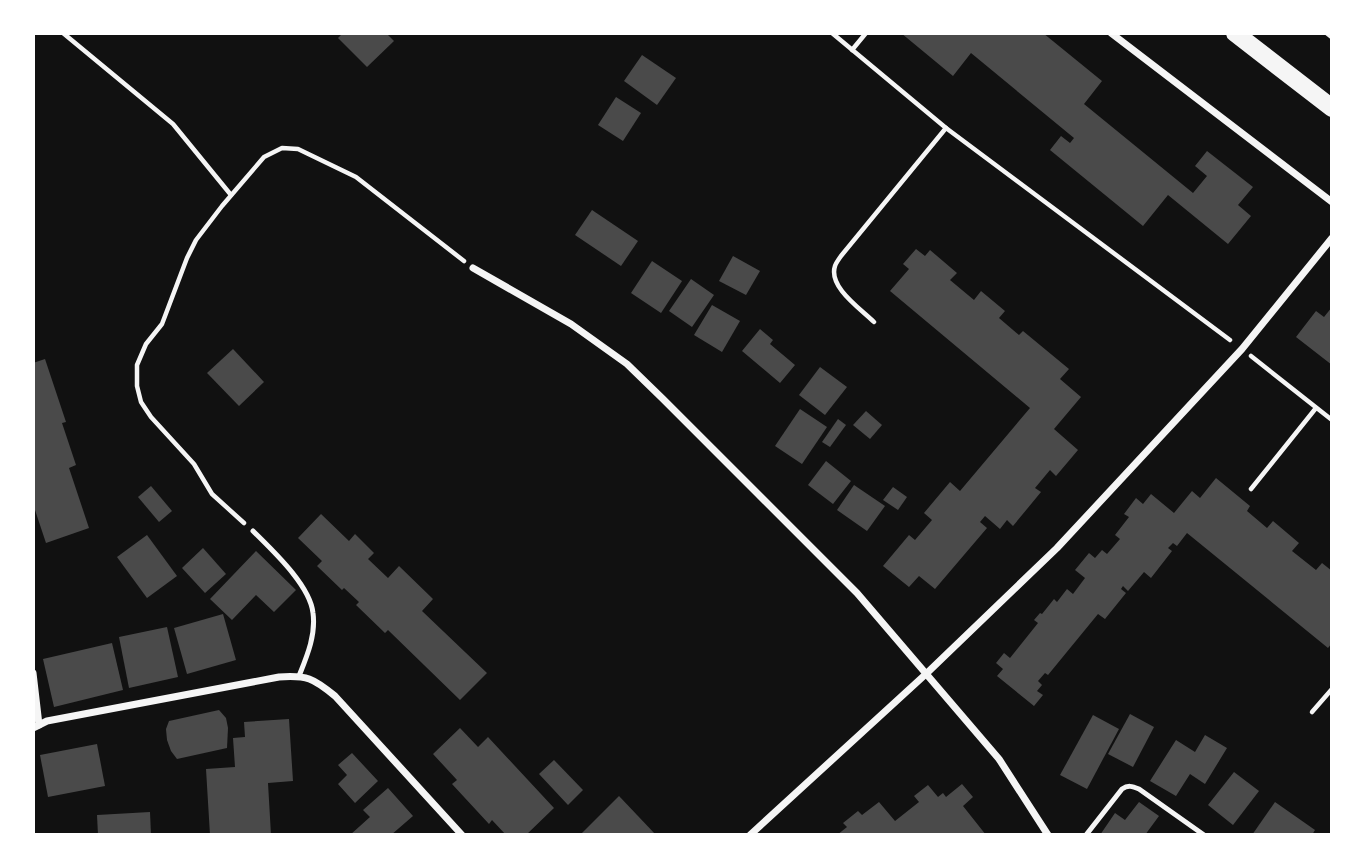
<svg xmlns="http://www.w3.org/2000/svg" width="1365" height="868" viewBox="0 0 1365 868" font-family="'Noto Sans',sans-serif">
<rect width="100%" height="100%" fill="#111"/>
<!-- building -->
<g fill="#4a4a4a">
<polygon points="343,33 386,33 394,41 367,67 338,38"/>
<polygon points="901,33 1043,33 1102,81 1084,104 1193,193 1207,176 1195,166 1207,151 1253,187 1238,205 1251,216 1228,244 1168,195 1143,226 1050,150 1061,136 1070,143 1074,138 971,53 953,76"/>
<polygon points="642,55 676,78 657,105 624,81"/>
<polygon points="616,97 641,113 623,141 598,125"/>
<polygon points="592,210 638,241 621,266 575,235"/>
<polygon points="916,249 925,256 930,250 957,273 950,280 974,300 981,291 1005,311 999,318 1019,335 1023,331 1069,369 1060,379 1081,397 1054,429 1078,450 1056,476 1050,470 1035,488 1041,492 1013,526 1007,520 1000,529 985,516 980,522 987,528 935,589 919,576 909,587 883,566 909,535 915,540 932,520 924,513 950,482 960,491 1030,408 890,291 909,269 903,264"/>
<polygon points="733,256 760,271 746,295 719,281"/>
<polygon points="652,261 682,281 661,313 631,293"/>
<polygon points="691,279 714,295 692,327 669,311"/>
<polygon points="712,305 740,321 722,352 694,335"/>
<polygon points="1332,307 1332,365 1296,337 1316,311 1324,317"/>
<polygon points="760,329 773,340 770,344 795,365 780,383 742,351"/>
<polygon points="233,349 264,382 239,406 207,373"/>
<polygon points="45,359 66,422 62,423 76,465 69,468 89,528 46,543 33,504 33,363"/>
<polygon points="820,367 847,387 825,415 799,395"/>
<polygon points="800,409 827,427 802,464 775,446"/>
<polygon points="866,411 882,425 870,439 853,425"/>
<polygon points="838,419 846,425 830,447 822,442"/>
<polygon points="826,461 851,481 833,504 808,485"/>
<polygon points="1216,478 1250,506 1247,511 1267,528 1273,521 1299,543 1292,551 1316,570 1322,563 1332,571 1332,643 1328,648 1187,533 1177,546 1173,543 1168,548 1172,551 1151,578 1144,572 1128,591 1123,586 1121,589 1126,593 1105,619 1098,614 1048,675 1045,673 1038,681 1042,685 1037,691 1043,695 1034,706 997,676 1003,669 996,663 1004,653 1010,658 1038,623 1034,620 1040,613 1042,614 1054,599 1057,602 1067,589 1073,594 1085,578 1075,570 1089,553 1095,558 1102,550 1107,554 1120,539 1115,535 1129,517 1124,514 1136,498 1143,504 1151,494 1174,513 1192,491 1200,498"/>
<polygon points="854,485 885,506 867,531 837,510"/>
<polygon points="151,486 172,511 159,522 138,497"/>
<polygon points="893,487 907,497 898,510 883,500"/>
<polygon points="321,514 349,541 355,534 374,553 368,559 388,578 399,566 433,599 422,611 487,673 460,700 388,630 385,633 356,605 359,602 344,588 342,590 317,566 322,561 298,538"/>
<polygon points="147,535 177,576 147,598 117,557"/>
<polygon points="203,548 226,574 205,593 182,568"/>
<polygon points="256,551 296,590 274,612 256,595 232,620 210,599"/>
<polygon points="223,614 236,660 187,674 174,628"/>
<polygon points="167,627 178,677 129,688 119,637"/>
<polygon points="112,643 123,690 54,707 43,659"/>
<polygon points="219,710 226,718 228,728 227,748 177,759 171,751 167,740 166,729 169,721"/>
<polygon points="1130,714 1154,727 1133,767 1108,754"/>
<polygon points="1093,715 1119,729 1087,789 1060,775"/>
<polygon points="289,719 293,781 268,783 271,835 210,835 206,769 235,767 233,738 245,737 244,722"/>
<polygon points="460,728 478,747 488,737 554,808 526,835 506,835 492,820 489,824 452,784 457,780 433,754"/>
<polygon points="1205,735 1227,748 1205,784 1190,774 1176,796 1150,781 1176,740 1195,752"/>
<polygon points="97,744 105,786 48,797 40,755"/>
<polygon points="352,753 378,781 355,803 338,784 347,775 338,765"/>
<polygon points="554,760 583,790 568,805 539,774"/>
<polygon points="1234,772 1259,791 1233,825 1208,805"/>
<polygon points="962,784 973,797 963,806 986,835 837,835 847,827 843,823 858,811 862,815 879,802 895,821 919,802 914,796 928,785 938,797 943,793 946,797"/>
<polygon points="388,788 413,816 391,835 350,835 370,817 363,810"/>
<polygon points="619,796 656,835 580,835"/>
<polygon points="1139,802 1159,816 1145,835 1100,835 1115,813 1125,820"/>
<polygon points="1275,802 1315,830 1312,835 1252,835"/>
<polygon points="150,812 151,835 98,835 97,815"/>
</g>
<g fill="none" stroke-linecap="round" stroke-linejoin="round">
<!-- path -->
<g stroke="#f5f5f5" stroke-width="4.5">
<polyline points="63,33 173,124 231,195"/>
<polyline points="832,33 946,128 1230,340"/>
<polyline points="852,50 866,33"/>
<path d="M874,322c-13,-13 -46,-35 -39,-56 1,-3 4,-7 6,-10l105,-128"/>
<polyline points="1251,356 1332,420"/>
<polyline points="1251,489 1316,408"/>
<polyline points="244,523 212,494 194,464 151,417 141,402 137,386 137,365 146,344 162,324 187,258 196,240 222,206 264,157 282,148 298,149 356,177 464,261"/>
<polyline points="1312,712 1332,689"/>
</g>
<!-- service -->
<g stroke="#f5f5f5" stroke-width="5">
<polyline points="1327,33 1332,37"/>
<path d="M253,531c19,19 57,54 60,82 3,22 -6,43 -14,63"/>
<path d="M1086,835l36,-46c6,-4 10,-3 17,0l65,46"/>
</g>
<!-- minor -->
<g stroke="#f5f5f5" stroke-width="7">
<polyline points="1111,33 1332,202"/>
<polyline points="473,268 571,324 627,364 663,399 857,593 999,759 1048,835"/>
<polyline points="33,673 39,725"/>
<path d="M33,728l14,-7 232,-44c28,-2 34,1 56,19l127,139"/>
<polyline points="750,835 927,673 1057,548 1242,349 1332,238"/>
</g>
<!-- primary -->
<polyline stroke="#f5f5f5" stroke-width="18" points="1235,33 1332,108"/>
</g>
<!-- border -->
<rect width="1365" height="868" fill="none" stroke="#ffffff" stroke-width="70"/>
</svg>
